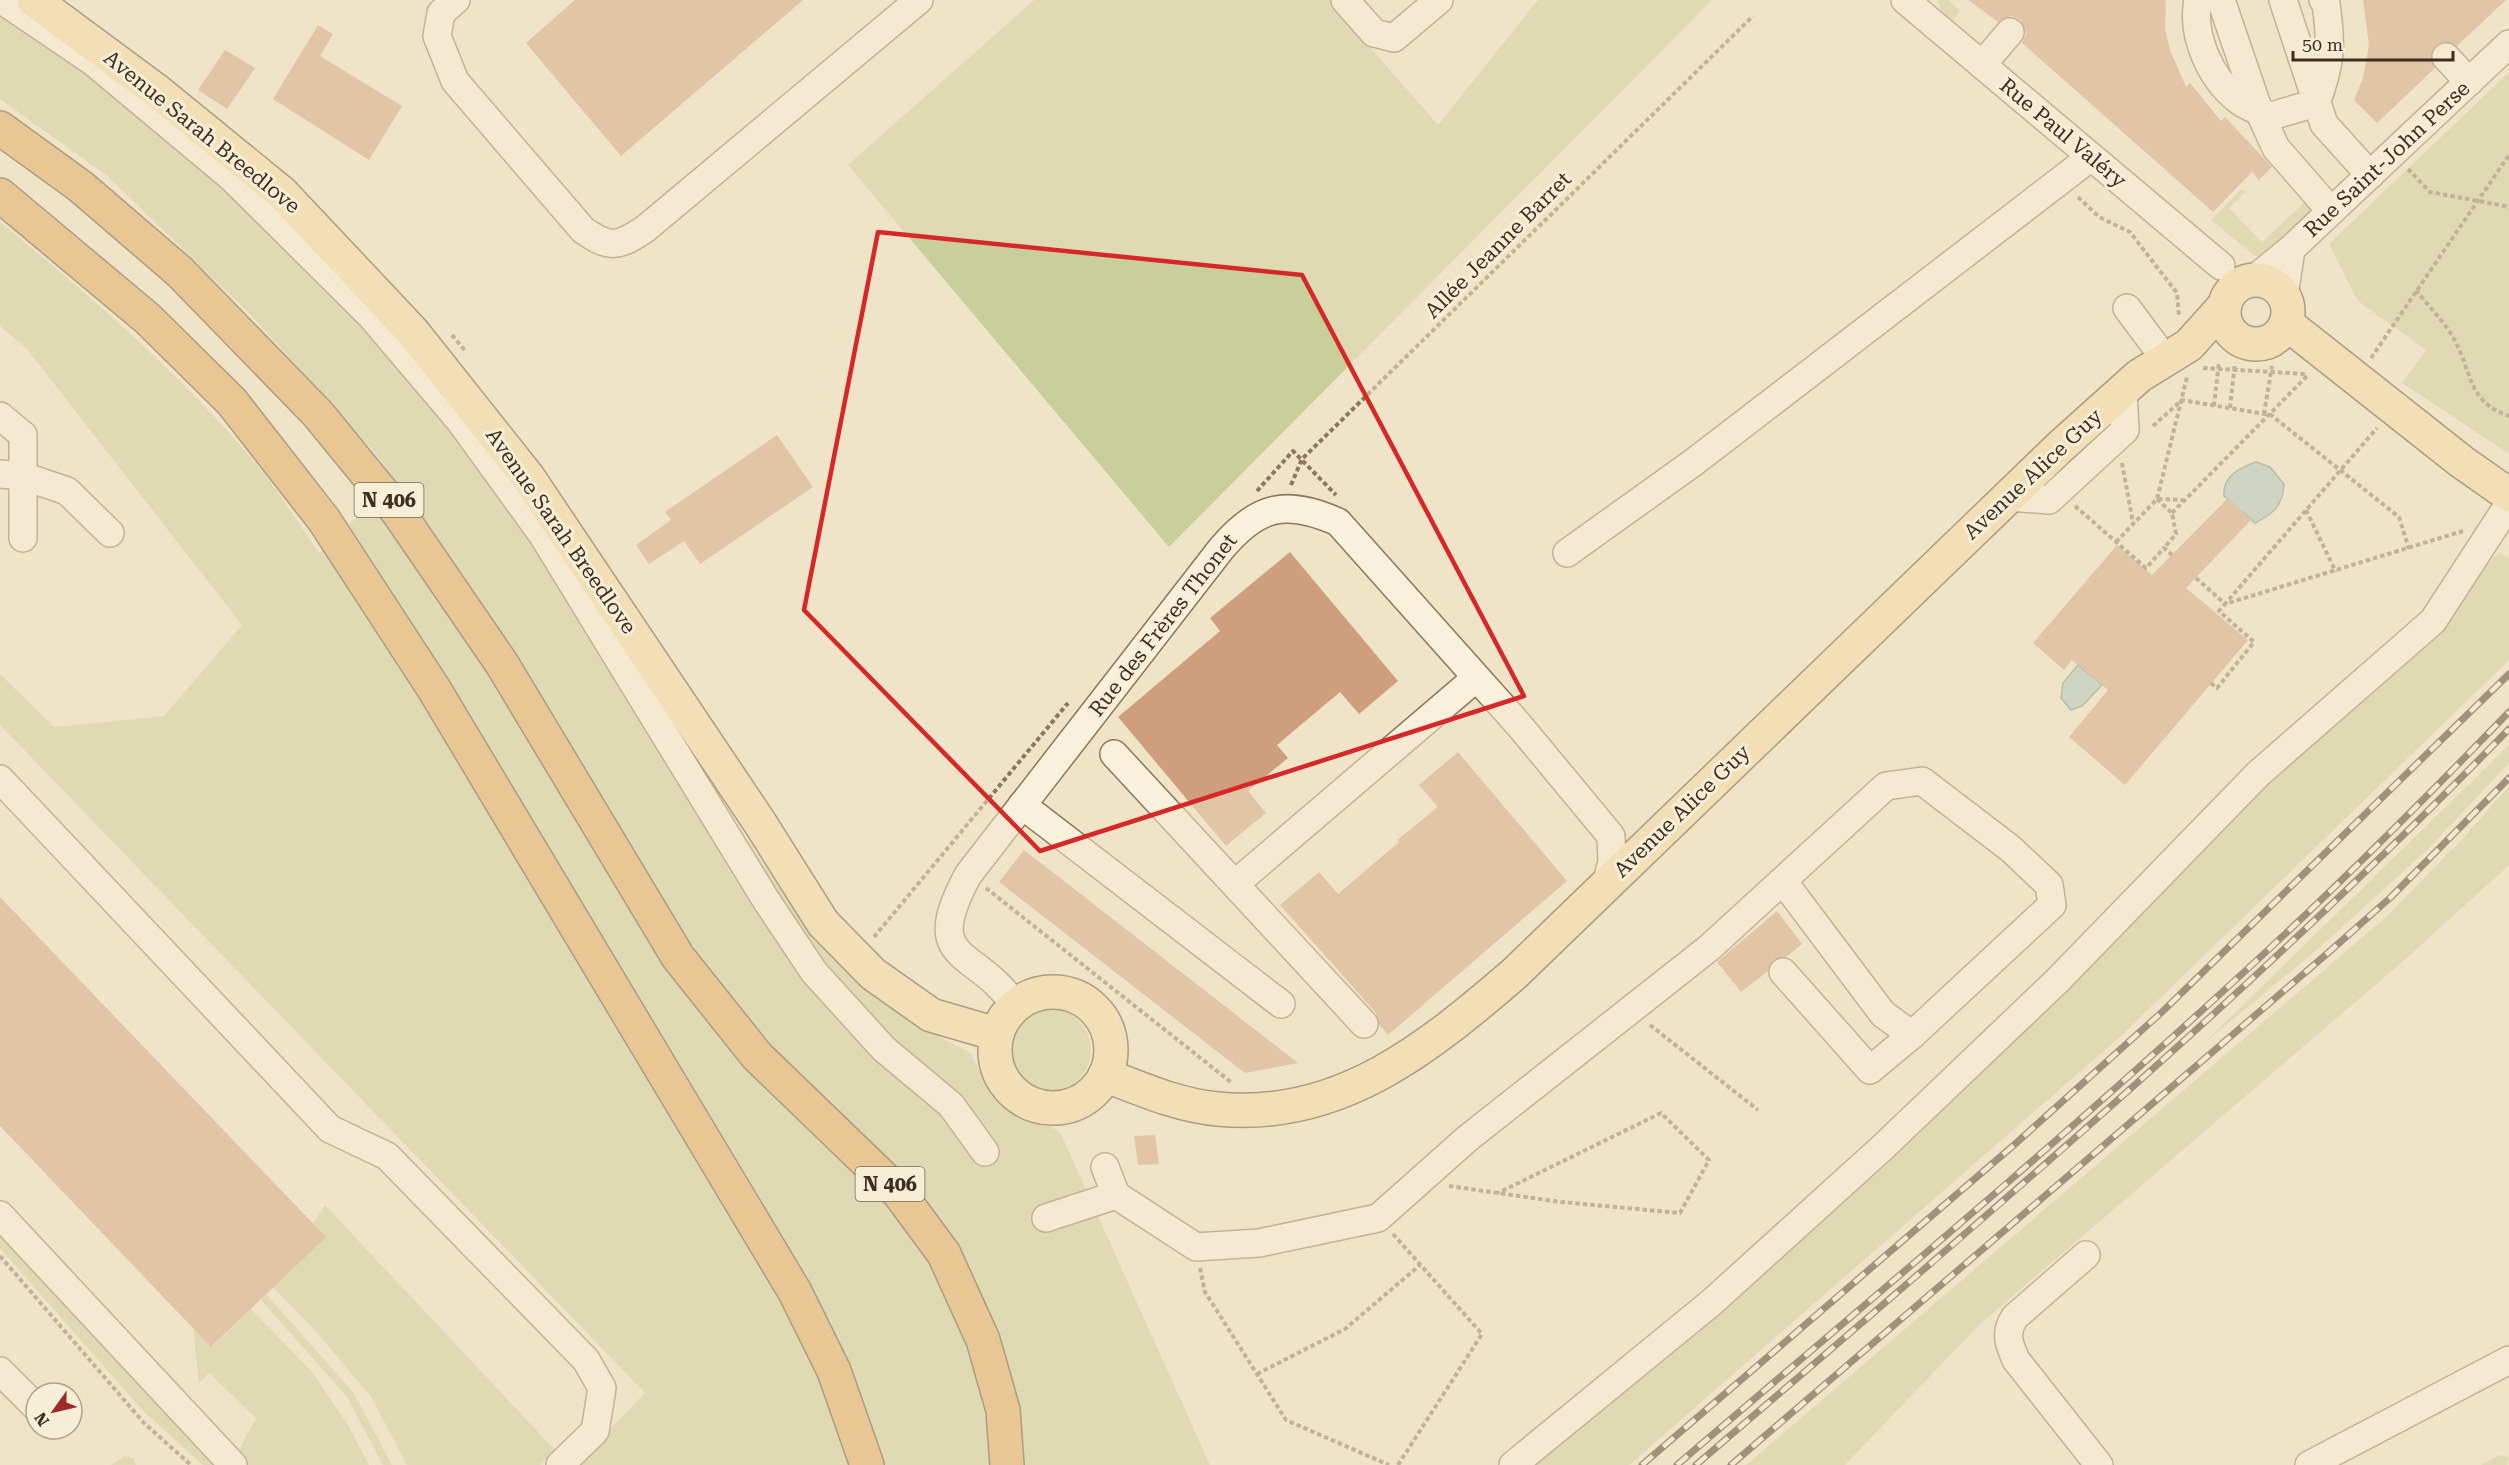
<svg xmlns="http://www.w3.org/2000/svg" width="2509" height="1465" viewBox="0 0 2509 1465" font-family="'Roboto Serif',serif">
<rect width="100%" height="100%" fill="#f0e4c8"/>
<!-- green -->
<g fill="#c9cf9b">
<path d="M0,0l92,61 279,255 166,212 275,408 127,101 32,16 7,15 83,66 149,331h-635l70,-72 -645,-668v-51l54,53 110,-11 78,-91 -215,-276 -27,-23v-104c87,71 173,145 247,231 27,31 49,66 72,100l76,-72 -18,-26 -128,-142 -143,-138 -106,-76z"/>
<polygon points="1034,0 1329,0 1438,125 1538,0 1712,0 1169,547 848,165"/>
<polygon points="1938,0 1948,0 1960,11 1950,23 1941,13"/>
<polygon points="2509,72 2509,454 2402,383 2426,350 2358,301 2329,244"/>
<polygon points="2242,189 2245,192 2229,208 2262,242 2309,198 2313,209 2263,255 2255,256 2211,220"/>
<polygon points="2499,552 2509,559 2509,660 2121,1036 1629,1465 1522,1465 2238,804 2433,637 2456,614 2477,576"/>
<polygon points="2509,745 2509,763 2428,849 2318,949 2203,1044"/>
<polygon points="2509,786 2509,865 2409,956 1979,1325 1845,1465 1746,1465 2386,917 2466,835"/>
<circle cx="1050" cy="1050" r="41"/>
<polygon points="325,1205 555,1450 540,1465 407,1465 371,1397 320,1336 273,1287"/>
<polygon points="0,1236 219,1465 203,1465 145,1413 0,1248"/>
<polygon points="266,1294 353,1392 392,1465 383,1465 347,1397 261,1300"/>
<polygon points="251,1309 313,1373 348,1425 369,1465 246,1465 236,1455 256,1418 209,1373 199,1383 193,1328 212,1347"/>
<polygon points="2500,1455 2509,1457 2507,1465 2481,1465"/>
<polygon points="125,1456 133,1458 136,1465 111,1465"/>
</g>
<!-- water -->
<g fill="#a9c4bc" stroke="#6f938a" stroke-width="1.5">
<path d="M2256,462l14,5 14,17c-1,22 -11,30 -29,39l-31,-27c-2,-19 17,-29 32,-34z"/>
<polygon points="2078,665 2102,685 2082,706 2071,710 2061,698 2063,683"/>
</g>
<!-- building -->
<g fill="#cf9f7d">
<polygon points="575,0 803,0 621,156 526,43"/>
<polygon points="1968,0 2166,0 2165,29 2170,50 2186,87 2190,83 2221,121 2225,117 2272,167 2259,180 2252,172 2213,212 2022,43 2026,34 2021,20 2012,16 1998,22"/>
<polygon points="2363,0 2506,0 2457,46 2443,42 2435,46 2431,60 2435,68 2377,123 2354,100 2363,78 2369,45"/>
<polygon points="318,25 333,34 320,56 402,106 369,160 273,99"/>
<polygon points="225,50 255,68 227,109 198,90"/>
<polygon points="777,435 813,487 700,564 684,541 649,564 636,545 671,520 665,512"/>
<polygon points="2228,498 2251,520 2186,588 2248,640 2125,785 2069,737 2108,690 2072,660 2064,670 2033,643 2117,545 2152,575"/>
<polygon points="1290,552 1398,681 1359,714 1340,692 1277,745 1288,758 1248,791 1266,813 1226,846 1118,717 1220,631 1210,618"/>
<polygon points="1458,752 1567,881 1388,1035 1379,1024 1376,1013 1280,905 1319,872 1338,894 1399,842 1397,840 1438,807 1419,785"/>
<polygon points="1024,850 1298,1063 1245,1073 999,882"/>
<polygon points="0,897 326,1237 211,1347 0,1126"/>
<polygon points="1777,911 1802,944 1786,957 1773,960 1768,971 1741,992 1717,962"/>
<polygon points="1155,1135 1159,1164 1138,1165 1134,1136"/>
</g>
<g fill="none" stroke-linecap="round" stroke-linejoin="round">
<!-- minor casing -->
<g stroke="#8d765c" stroke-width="30">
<g id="minor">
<polyline points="2,0 92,61 232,178 371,316 460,421 542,534 766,900 814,972 884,1049 951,1105 985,1152"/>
<path d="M456,0l-15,13 -4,23 18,45 128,149c27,19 35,17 62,-1l274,-229"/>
<polyline points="1345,0 1374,33 1394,38 1439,0"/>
<polyline points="1905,0 2221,266"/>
<path d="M2198,0c-7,35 12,78 40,100 9,7 22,12 33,16l45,-13c15,-39 16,-58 10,-99l-3,-4"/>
<polyline points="2221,0 2259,111 2276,148 2331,211"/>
<polyline points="2283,0 2324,124 2370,175"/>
<polyline points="2446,57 2469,82"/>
<polyline points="1982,65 2010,32"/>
<polyline points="2253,280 2291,249 2509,44"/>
<polyline points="2284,296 2291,249"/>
<polyline points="2127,308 2165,359"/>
<polyline points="0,416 23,435 23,538"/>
<polyline points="0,474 23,476 67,491 110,533"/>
<polyline points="2008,497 2049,500 2125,430 2123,391"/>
<polyline points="1567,553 1694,462 2091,157"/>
<polyline points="1114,754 1364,1024"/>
<polyline points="0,779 330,1129 387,1156 586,1360 602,1388 595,1431 560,1465"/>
<polyline points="1022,805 1281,1004"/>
<polyline points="1783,881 1883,1014 1912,1035"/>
<polyline points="1235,884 1476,678"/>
<path d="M1015,1005c-41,-59 -95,-40 -47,-130l253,-326c37,-44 65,-50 117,-27l181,203 92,111 1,26 -6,22"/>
<polyline points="1105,1167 1116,1195"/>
<polyline points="0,1215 233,1465"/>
<polyline points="1046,1218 1116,1195 1196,1247 1259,1243 1378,1218 1468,1138 1709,948 1886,786 1922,781 2011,849 2049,885 2052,905 1912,1035 1870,1070 1783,972"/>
<path d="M2086,1255l-71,62c-11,16 -6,27 1,43l83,105"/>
<polyline points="0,1371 36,1407"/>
<polyline points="1513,1465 1712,1302 1883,1147 2057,981 2258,774 2433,621 2509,504"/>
<polyline points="2309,1465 2509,1360"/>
</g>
</g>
<!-- major casing -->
<g stroke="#5b4430" stroke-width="36">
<g id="major">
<polyline points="34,0 157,91 282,193 412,331 528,477 760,823 823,923 873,974 931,1015 996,1034"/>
<circle cx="2256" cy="312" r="32"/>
<polyline points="2286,323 2462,462 2509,495"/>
<circle cx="1053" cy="1050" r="58"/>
<path d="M1105,1075c36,14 75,31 113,34 121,12 210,-61 296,-135l546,-527 79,-71 50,-31 36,-40"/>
</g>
</g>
<!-- highway casing -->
<g stroke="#5b4430" stroke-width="36">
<g id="highway">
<polyline points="0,128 80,186 180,272 318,414 398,512 502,664 678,957 757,1056 899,1193 944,1254 983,1340 1003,1410 1007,1465"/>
<polyline points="0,195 148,319 232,402 324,520 434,689 795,1292 834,1371 867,1465"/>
</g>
</g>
<!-- path -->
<g stroke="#8d765c" stroke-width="4" stroke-dasharray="4.5 3" stroke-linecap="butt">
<polyline points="2408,169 2430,192 2505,206 2509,209"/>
<polyline points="2078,197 2099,217 2130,232 2177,293 2179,316"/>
<path d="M2416,290c12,16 29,32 38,49 18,32 13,63 55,77"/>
<polyline points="452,335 466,352"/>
<polyline points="2371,358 2509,155"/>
<polyline points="2203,368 2306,374"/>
<polyline points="2214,406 2219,362"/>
<polyline points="2230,408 2235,363"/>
<polyline points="2264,414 2272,366"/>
<polyline points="2153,426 2182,400 2271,415 2399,517 2409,549"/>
<polyline points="2122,463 2133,523"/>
<polyline points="1291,485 1302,459 1753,16"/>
<polyline points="1257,491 1293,451 1336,495"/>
<polyline points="2157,499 2172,513 2176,534 2164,548"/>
<polyline points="2158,499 2183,500"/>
<polyline points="2075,506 2146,568 2164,548 2172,555"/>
<polyline points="2306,510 2336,572"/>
<polyline points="2172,513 2308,375"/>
<polyline points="2116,542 2157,499 2187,377"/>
<polyline points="2196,578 2225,604 2377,428"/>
<polyline points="2211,683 2217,688 2254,642 2219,611 2225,604 2463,531"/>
<polyline points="986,888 1232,1083"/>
<polyline points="874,937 1068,703"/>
<polyline points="1650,1025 1758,1110"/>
<polyline points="1449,1186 1561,1202 1680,1213 1709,1160 1661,1113 1498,1193"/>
<polyline points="1393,1234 1482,1334 1398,1465"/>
<polyline points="0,1256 144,1423 191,1465"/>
<polyline points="1200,1268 1205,1292 1286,1420 1389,1465"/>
<polyline points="1257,1374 1345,1329 1420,1265"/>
</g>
<!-- minor -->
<use href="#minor" stroke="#faf1dc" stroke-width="27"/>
<!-- major -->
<use href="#major" stroke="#f3d9a0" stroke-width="33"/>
<!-- highway -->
<use href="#highway" stroke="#e0a458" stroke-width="33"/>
<!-- rail casing -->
<g stroke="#3d2e20" stroke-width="7">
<g id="rail">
<polyline points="1642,1465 2014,1145 2162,1012 2509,674"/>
<path d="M1677,1465c186,-159 374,-316 554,-481 96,-87 188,-179 278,-272"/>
<path d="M1696,1465c277,-238 558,-473 813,-736"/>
<polyline points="1731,1465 2329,952 2391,897 2509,778"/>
</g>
</g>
<!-- rail -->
<use href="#rail" stroke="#f7eed8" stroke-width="4.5" stroke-dasharray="14" stroke-linecap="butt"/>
</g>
<!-- marked area -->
<path d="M0 0H2509V1465H0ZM878,232l424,43 222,421 -484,155 -236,-241z" fill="#f0e4c8" fill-opacity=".55" fill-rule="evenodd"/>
<path fill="none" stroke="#d62828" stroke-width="4.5" stroke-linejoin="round" d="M878,232l424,43 222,421 -484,155 -236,-241z"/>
<g text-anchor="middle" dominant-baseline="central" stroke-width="6" stroke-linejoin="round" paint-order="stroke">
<!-- shield labels -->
<g fill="#f7eed8" stroke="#756857" stroke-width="1.5">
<rect x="354.5" y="483" width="69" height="34" rx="4.5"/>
<rect x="855.5" y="1167" width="69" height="34" rx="4.5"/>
</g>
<g font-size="20" font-weight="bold" fill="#3d2e20">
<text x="389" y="500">N 406</text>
<text x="890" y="1184">N 406</text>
</g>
<!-- street labels -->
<g font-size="21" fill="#3d2e20" stroke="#f7eed8">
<text transform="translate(202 132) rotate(39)">Avenue Sarah Breedlove</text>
<text transform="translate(2063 133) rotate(40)">Rue Paul Valéry</text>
<text transform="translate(2387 159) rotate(-43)">Rue Saint-John Perse</text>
<text transform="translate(1498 245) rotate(-45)">Allée Jeanne Barret</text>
<text transform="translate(2033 474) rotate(-43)">Avenue Alice Guy</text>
<text transform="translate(561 531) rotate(55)">Avenue Sarah Breedlove</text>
<text transform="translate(1163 625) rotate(-52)">Rue des Frères Thonet</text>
<text transform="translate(1682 811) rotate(-44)">Avenue Alice Guy</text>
</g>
</g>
<!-- north arrow -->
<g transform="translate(54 1411) rotate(236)"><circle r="28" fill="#f7eed8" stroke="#ada18e" stroke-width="1.5"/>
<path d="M0-4.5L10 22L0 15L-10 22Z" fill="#9e2a2b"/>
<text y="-9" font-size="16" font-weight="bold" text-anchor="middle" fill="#3d2e20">N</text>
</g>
<!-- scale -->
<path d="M2293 51v9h160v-9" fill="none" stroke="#3d2e20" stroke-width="3"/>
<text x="2302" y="51" font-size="18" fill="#3d2e20" stroke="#f7eed8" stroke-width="4.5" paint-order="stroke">50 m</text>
</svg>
